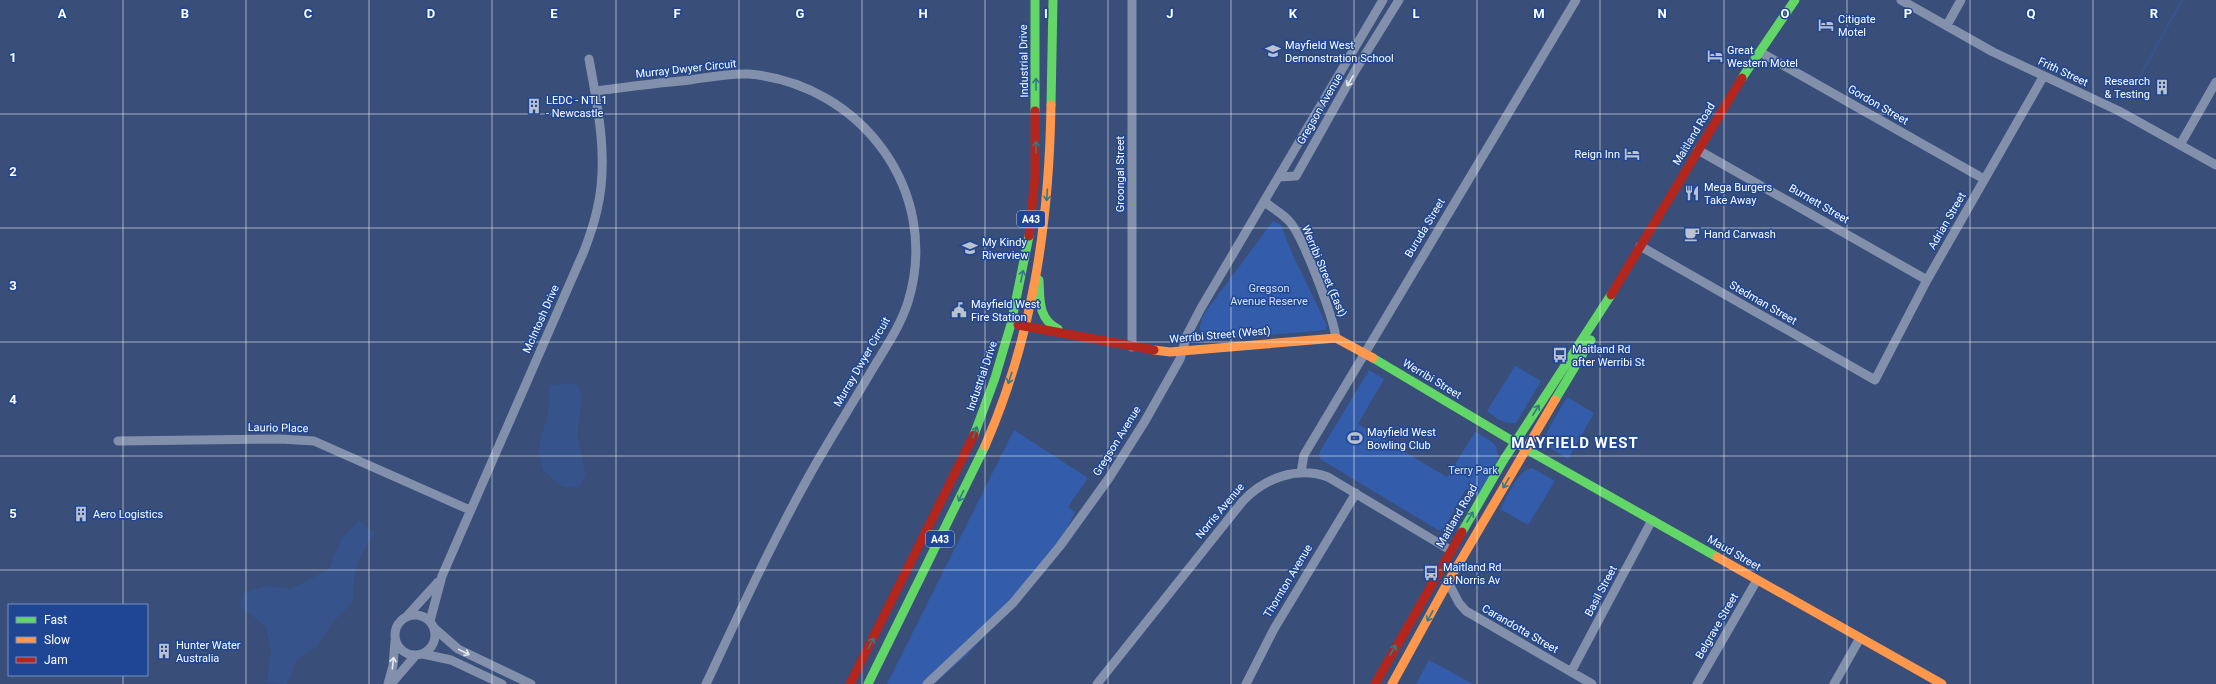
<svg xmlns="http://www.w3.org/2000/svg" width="2216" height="684" viewBox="0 0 2216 684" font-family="Roboto,sans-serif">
  <rect width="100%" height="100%" fill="#394e79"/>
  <path fill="#335daa" d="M1273,221L1281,225L1291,251L1327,326L1326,329L1318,331L1216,339C1198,337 1197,329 1204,314Z
    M1515,366L1541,381L1516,423C1504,425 1496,418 1487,411Z
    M1369,370L1384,379L1358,424L1447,477L1475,432C1481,435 1487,438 1492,442C1508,455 1486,483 1479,496L1466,489L1443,530H1438L1320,459L1319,453Z
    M1567,397L1594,413L1568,459L1544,444L1547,432Z
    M1014,430L1088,478L1068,507L1075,512L1057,548L1039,578L967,655L934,684H887Z
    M1532,468L1555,481L1528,525L1500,509C1508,496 1516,472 1532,468Z
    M1429,660L1473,684H1416Z"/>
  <path fill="#37538b" d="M575,383L583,396L577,433L586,475L579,488L563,487L543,471L538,450L548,411L550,385Z
    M359,521L375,533C357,559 353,571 353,602L333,622L318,646L297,659L287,684L267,683L271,651L265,626L240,606L244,592L266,586L291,589L329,569L341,539Z"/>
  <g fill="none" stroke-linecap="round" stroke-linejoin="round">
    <path stroke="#37538b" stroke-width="2.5" d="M2139,78L2182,0"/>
    <path stroke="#8290ab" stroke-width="9" d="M1901,0L1993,52L2119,111L2216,165
      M1947,25L1961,0
      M1760,52L1984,179
      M595,91C626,87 658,83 690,80C709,77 729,73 749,74C861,84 942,191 908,302C900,327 885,348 872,370C851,406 829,440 809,476C771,544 739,614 706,684
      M2180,145L2216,82
      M1698,150L1927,280
      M1279,177L1296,176L1355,71L1399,0
      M1265,202C1272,208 1283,214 1289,221C1303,236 1333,316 1336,338
      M1640,246L1875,380L1927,280L2043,77
      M1132,347V0
      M118,441L280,439L314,441L470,510
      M1301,472L1304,455L1576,0
      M1448,582L1459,603L1466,611L1592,684
      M395 635a20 20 0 1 1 40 0a20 20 0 1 1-40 0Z
      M407,616L438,582
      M430,621L442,576L584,251C589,238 594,224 597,210C609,161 598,108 589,59
      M434,628L458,649L531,684
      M423,654L451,660L502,684
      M1571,672L1652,520
      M388,684L393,666L395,641
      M391,684L415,656
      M927,684L1013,603L1060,546L1109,478L1145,421L1180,359L1187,335L1201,308L1383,0
      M1097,684L1242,502C1264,478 1297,466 1328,477L1450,550
      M1246,684L1274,629L1356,493
      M1697,684L1757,580
      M1834,684L1860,638"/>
    <path stroke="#63d668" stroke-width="9" d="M1035,0V111
      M1742,78L1795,0
      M1051,105L1053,0
      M1039,280C1040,300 1038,319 1058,329
      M1373,358L1526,449L1717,557
      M1555,400L1591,340
      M974,435L995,378L1011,324L1029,236
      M1462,532L1503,461L1611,295
      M868,684L985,446"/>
    <path stroke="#ff974d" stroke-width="9" d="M1154,350L1170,352L1336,338L1373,358
      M985,446C1033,336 1049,224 1051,105
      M1717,557L1942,684
      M1392,684L1448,582L1555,400"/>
    <path stroke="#b3261e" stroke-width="9" d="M1029,236L1035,177V111
      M1611,295L1742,78
      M1018,325L1154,350
      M850,684L974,435
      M1375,684L1462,532"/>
  </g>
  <defs><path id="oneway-shaft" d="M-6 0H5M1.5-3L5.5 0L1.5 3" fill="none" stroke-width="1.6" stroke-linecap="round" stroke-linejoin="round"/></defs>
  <g stroke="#e6e9ee">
    <use href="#oneway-shaft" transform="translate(1350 81) rotate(120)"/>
    <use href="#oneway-shaft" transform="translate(464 652) rotate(26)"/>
    <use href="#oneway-shaft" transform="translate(393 663) rotate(-83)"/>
  </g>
  <g stroke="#367885">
    <use href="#oneway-shaft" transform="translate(1036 84) rotate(-90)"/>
    <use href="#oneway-shaft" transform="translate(1036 147) rotate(-89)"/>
    <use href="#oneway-shaft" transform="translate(1047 195) rotate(94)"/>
    <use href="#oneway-shaft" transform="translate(1022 276) rotate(-78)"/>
    <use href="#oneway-shaft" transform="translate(1010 378) rotate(108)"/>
    <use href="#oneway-shaft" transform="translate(1536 410) rotate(-58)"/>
    <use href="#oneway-shaft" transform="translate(975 432) rotate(-69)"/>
    <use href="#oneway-shaft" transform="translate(1506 483) rotate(120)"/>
    <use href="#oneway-shaft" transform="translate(961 496) rotate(116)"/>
    <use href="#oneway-shaft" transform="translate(1470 517) rotate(-59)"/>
    <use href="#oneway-shaft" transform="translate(1430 616) rotate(119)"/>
    <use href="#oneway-shaft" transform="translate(871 643) rotate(-63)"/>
    <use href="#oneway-shaft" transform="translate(1393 650) rotate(-61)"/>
  </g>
  <path fill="none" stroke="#fff" stroke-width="1" stroke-opacity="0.55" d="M123,0V605M246,0V684M369,0V684M492,0V684M616,0V684M739,0V684M862,0V684M985,0V684M1108,0V684M1231,0V684M1354,0V684M1477,0V684M1600,0V684M1724,0V684M1847,0V684M1970,0V684M2093,0V684M0,114H2216M0,228H2216M0,342H2216M0,456H2216M0,570H2216M123,675V684"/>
  <defs>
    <g id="hotel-bare" transform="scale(1.2)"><path d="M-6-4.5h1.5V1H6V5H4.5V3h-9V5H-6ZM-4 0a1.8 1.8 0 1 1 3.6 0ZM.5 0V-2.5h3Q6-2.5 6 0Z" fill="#bac1d0" stroke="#1e4694" stroke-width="2.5" paint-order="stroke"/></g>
    <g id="school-bare" transform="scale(1.2)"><path d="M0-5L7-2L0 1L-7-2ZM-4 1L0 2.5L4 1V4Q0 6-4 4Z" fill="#bac1d0" stroke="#1e4694" stroke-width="2.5" paint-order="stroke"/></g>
    <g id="building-bare" transform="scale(1.2)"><path d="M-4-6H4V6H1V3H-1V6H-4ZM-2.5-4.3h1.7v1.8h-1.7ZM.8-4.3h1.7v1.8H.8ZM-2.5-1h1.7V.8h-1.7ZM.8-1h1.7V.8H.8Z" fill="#bac1d0" stroke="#1e4694" stroke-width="2.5" paint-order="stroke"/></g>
    <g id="restaurant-bare" transform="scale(1.2)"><path d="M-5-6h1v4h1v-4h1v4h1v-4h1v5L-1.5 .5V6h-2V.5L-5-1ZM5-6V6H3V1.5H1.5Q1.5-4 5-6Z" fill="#bac1d0" stroke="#1e4694" stroke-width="2.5" paint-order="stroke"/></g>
    <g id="cafe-bare" transform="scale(1.2)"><path d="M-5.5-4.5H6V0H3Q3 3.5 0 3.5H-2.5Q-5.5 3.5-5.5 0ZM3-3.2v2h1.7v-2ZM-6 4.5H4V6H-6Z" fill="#bac1d0" stroke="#1e4694" stroke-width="2.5" paint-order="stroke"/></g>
    <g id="civic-bare" transform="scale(1.2)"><path d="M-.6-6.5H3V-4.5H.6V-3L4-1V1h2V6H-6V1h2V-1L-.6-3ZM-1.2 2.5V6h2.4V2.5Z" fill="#bac1d0" stroke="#1e4694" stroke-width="2.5" paint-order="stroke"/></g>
    <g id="bus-bare" transform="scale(1.2)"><path d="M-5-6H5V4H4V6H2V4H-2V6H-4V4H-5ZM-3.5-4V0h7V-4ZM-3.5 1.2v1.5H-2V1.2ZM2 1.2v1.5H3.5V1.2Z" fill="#bac1d0" stroke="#1e4694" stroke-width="2.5" paint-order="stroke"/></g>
    <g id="stadium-bare" transform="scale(1.2)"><path d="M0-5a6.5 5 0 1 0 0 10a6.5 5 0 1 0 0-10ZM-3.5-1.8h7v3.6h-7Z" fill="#bac1d0" stroke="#1e4694" stroke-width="2.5" paint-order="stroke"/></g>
  </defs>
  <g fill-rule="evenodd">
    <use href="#hotel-bare" x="1826" y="25"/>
    <use href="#school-bare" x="1273" y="51"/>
    <use href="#hotel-bare" x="1715" y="56"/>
    <use href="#building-bare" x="2162" y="87"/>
    <use href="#building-bare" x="534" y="106"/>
    <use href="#hotel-bare" x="1632" y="154"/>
    <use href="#restaurant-bare" x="1692" y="193"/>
    <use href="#cafe-bare" x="1692" y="234"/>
    <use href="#school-bare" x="970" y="248"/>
    <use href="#civic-bare" x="959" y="310"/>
    <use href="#bus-bare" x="1560" y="355"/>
    <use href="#stadium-bare" x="1355" y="438"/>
    <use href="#building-bare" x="81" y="514"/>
    <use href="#bus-bare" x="1431" y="573"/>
    <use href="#building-bare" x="164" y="651"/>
  </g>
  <g text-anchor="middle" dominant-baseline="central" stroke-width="3" stroke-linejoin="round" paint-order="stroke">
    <g fill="#1e4694" stroke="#bcc8df" stroke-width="1">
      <rect x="1017" y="211" width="28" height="16" rx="3"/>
      <rect x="926" y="531" width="28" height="16" rx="3"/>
    </g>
    <g font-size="10" font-weight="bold" fill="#fff">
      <text x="1031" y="219">A43</text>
      <text x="940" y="539">A43</text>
    </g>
    <g font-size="11" fill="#fff" stroke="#1e4694" text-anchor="start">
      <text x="1838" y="19">Citigate<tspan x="1838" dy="13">Motel</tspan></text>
      <text x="1285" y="45">Mayfield West<tspan x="1285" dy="13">Demonstration School</tspan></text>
      <text x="1727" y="50">Great<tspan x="1727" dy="13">Western Motel</tspan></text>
      <text x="2150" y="81" text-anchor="end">Research<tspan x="2150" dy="13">&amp; Testing</tspan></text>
      <text x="546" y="100">LEDC - NTL1<tspan x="546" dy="13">- Newcastle</tspan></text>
      <text x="1620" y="154" text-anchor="end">Reign Inn</text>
      <text x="1704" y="187">Mega Burgers<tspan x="1704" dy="13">Take Away</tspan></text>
      <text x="1704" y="234">Hand Carwash</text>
      <text x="982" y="242">My Kindy<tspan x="982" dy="13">Riverview</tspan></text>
      <text x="971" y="304">Mayfield West<tspan x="971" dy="13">Fire Station</tspan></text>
      <text x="1572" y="349">Maitland Rd<tspan x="1572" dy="13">after Werribi St</tspan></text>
      <text x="1367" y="432">Mayfield West<tspan x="1367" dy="13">Bowling Club</tspan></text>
      <text x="93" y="514">Aero Logistics</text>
      <text x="1443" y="567">Maitland Rd<tspan x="1443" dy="13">at Norris Av</tspan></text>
      <text x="176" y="645">Hunter Water<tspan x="176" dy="13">Australia</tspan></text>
    </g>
    <g font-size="11" fill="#fff" stroke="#1e4694">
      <text transform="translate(1024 61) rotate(-91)">Industrial Drive</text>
      <text transform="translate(686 69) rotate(-6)">Murray Dwyer Circuit</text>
      <text transform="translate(2063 72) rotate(25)">Frith Street</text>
      <text transform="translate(1878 105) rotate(30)">Gordon Street</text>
      <text transform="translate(1320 109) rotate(-60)">Gregson Avenue</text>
      <text transform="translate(1694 134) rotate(-59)">Maitland Road</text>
      <text transform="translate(1120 174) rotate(-90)">Groongal Street</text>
      <text transform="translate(1819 204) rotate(30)">Burnett Street</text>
      <text transform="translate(1947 221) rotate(-60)">Adrian Street</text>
      <text transform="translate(1425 228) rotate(-59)">Buruda Street</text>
      <text transform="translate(1324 271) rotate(67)">Werribi Street (East)</text>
      <text transform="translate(1763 303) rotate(30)">Stedman Street</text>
      <text transform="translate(541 319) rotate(-66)">McIntosh Drive</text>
      <text transform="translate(1220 335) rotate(-5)">Werribi Street (West)</text>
      <text transform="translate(862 362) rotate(-60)">Murray Dwyer Circuit</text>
      <text transform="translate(982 376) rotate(-71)">Industrial Drive</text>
      <text transform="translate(1432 379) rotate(31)">Werribi Street</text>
      <text transform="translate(278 428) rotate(1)">Laurio Place</text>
      <text transform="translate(1117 441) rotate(-58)">Gregson Avenue</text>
      <text transform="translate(1220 511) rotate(-50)">Norris Avenue</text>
      <text transform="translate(1457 516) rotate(-60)">Maitland Road</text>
      <text transform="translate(1734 553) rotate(30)">Maud Street</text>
      <text transform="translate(1288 581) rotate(-59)">Thornton Avenue</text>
      <text transform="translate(1601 591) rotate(-62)">Basil Street</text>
      <text transform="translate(1717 626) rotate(-60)">Belgrave Street</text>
      <text transform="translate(1520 629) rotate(30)">Carandotta Street</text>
    </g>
    <g font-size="11" fill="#d7e4fa" stroke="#1e4694">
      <text x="1269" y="288">Gregson<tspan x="1269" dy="13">Avenue Reserve</tspan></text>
      <text x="1473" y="470">Terry Park</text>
    </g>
    <g font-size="15" font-weight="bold" letter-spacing="1" fill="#fff" stroke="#1e4694">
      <text x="1575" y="443">MAYFIELD WEST</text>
    </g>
  </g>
  <g font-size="13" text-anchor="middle" font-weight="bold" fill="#fff" stroke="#1e4694" stroke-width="3" stroke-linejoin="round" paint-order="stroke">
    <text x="62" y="18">A</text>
    <text x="185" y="18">B</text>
    <text x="308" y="18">C</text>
    <text x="431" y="18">D</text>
    <text x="554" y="18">E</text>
    <text x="677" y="18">F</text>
    <text x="800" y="18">G</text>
    <text x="923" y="18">H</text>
    <text x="1046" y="18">I</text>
    <text x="1170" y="18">J</text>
    <text x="1293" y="18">K</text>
    <text x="1416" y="18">L</text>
    <text x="1539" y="18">M</text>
    <text x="1662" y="18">N</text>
    <text x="1785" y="18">O</text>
    <text x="1908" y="18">P</text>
    <text x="2031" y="18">Q</text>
    <text x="2154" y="18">R</text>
    <text x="13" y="62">1</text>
    <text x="13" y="176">2</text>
    <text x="13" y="290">3</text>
    <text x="13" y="404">4</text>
    <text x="13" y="518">5</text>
  </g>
  <rect x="8" y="604" width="140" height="72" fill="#1e4694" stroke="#7890bf"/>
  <rect x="16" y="617" width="20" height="6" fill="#63d668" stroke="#7890bf"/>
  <text x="44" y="624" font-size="12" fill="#ffffff">Fast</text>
  <rect x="16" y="637" width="20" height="6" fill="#ff974d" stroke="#7890bf"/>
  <text x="44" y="644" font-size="12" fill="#ffffff">Slow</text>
  <rect x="16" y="657" width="20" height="6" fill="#b3261e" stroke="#7890bf"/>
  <text x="44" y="664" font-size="12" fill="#ffffff">Jam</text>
</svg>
